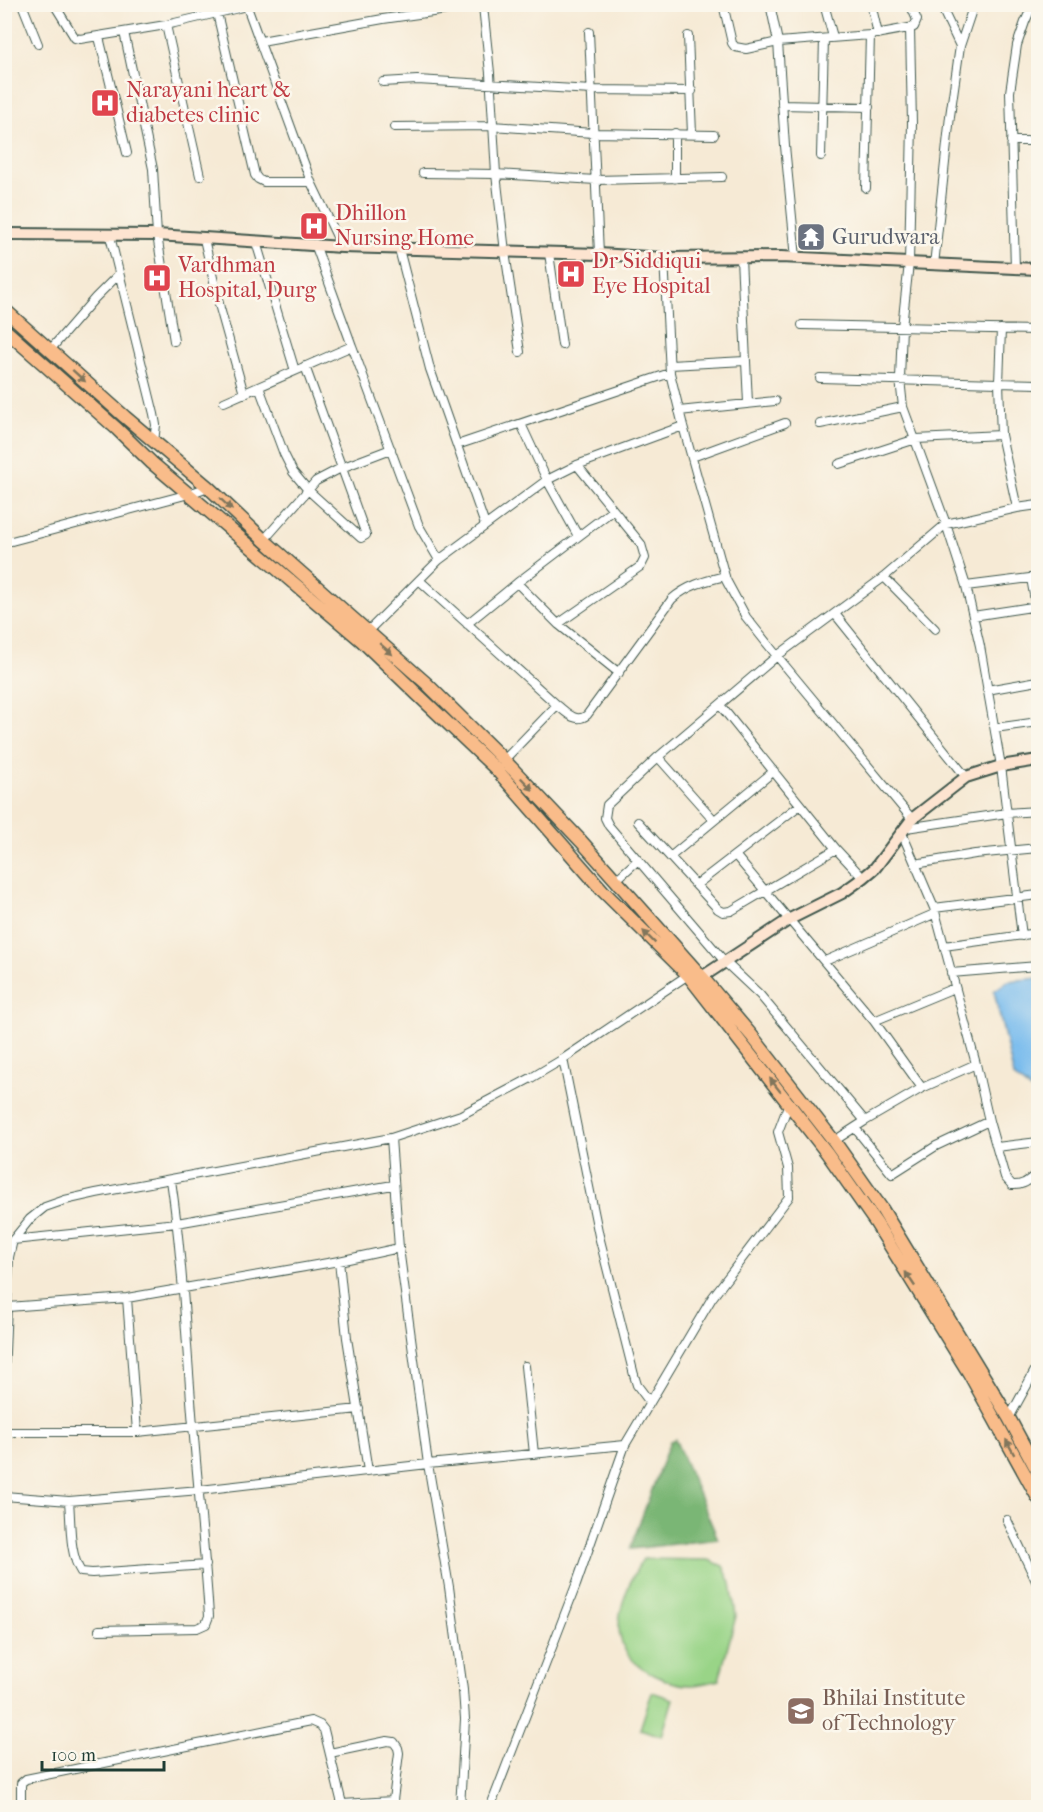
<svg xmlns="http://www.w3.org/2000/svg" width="1043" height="1812" viewBox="0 0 1043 1812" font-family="'IM FELL French Canon',serif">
  <rect width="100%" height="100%" fill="#fbf7ec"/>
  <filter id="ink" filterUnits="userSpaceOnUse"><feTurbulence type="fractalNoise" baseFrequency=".0167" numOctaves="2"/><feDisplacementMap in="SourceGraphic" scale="12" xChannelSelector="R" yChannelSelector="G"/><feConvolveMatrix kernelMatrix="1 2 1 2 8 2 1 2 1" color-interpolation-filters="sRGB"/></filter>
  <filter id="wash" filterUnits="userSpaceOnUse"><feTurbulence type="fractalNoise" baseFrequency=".008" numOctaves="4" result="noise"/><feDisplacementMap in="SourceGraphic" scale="24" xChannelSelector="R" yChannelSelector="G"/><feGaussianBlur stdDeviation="1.35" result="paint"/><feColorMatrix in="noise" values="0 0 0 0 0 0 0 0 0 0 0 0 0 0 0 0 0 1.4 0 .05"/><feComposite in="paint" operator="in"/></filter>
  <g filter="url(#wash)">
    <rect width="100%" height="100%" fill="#f6ead5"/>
    <path fill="#99d487" stroke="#5c885e" stroke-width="1.5" d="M643,1559L709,1560L723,1566L731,1583L736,1616L719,1680C710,1682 701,1685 692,1685C671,1686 635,1669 625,1650C622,1645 619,1634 619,1628C618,1607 632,1576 643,1559Z
      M652,1692L673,1699L662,1736L640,1729Z"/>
    <path fill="#7ab674" stroke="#4c7a54" stroke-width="1.5" d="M675,1439L718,1539L630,1549L670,1441Z"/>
    <path fill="#78bbed" stroke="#4c7c90" stroke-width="1.5" d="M1038,978V1095H1037L1014,1077L994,991L1008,981Z"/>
  </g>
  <g filter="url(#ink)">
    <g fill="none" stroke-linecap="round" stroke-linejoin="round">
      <g stroke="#3f574c" stroke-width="10">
        <path id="street" d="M22,4L38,44
          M54,4L75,38L80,39L166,25L247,6
          M246,4L311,182L342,247
          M723,4L732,43L735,47L746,49L778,42L870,35L914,27L917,20L910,4
          M770,4L778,42L785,146L796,258
          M824,4L833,37
          M871,4L878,34
          M940,4L960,46
          M483,6L490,73L496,174L505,252L520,352
          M217,13L255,175L258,179L264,182H311
          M166,25L200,176
          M910,28L912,123L909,263L902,327L900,379L903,407L946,524L966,586L980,646L1001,766L1022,936
          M124,32L153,169L157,235L174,341
          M589,32L599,254
          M688,36L692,134
          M99,37L127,153
          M261,41L383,19L489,4
          M383,82L417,80L592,90L692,91
          M782,105L869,107
          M394,127L492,126L593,133L714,135
          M1011,141H1038
          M821,156L824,39
          M423,173L496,174L596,180L722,177
          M675,179V133
          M866,188L870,35
          M110,236L154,414L156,425L154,442
          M204,239L220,308L244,394
          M256,242L295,371
          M399,249L430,369L485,525
          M549,253L562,345
          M664,258L670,373L683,426L726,580L746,617L777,656L912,819
          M741,258L748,403
          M934,265L950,116L960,46L974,4
          M1015,268L1010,92L1017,45L1025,22L1033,4
          M802,325L1038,330
          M352,346L419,526L439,560
          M50,350L95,298L119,274
          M670,365L745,361
          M820,378L1038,384
          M259,387L284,454L293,472L308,490L361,538L366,535L365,532L305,366
          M224,402L352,346L315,244
          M679,411L775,401
          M521,424L547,480L578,536
          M820,424L903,407
          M1001,435L999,383L1001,329
          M457,445L670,373
          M692,457L785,423
          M839,464L916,439L1001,435L1017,508
          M264,540L316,481L341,468L391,449
          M4,543L189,494L208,487
          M884,577L935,629
          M1031,578L1038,618
          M419,580L557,705C566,712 576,724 587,715L672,599C688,585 705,581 725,576
          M517,583L558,624L619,673
          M966,586L1038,577
          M835,614L966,777
          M973,616L1038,606
          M467,624L517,583L613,510
          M558,624L641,566L645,558L641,544L577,465
          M367,632L439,560L547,480L577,465L683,426
          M987,690L1038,681
          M720,705L836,849L863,878
          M995,728L1038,722
          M658,757L714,820
          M504,760L557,705
          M638,822L718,909L723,912L731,911L836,849
          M906,828L1007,813L1038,811
          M902,833L934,908L976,1064L989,1121L1005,1177L1012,1185C1025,1186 1029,1179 1038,1173
          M735,855L874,1021L922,1088
          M670,857L774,771
          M915,864L975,854L1038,848
          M616,880L638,860
          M696,885L800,805
          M934,908L1038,895
          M944,946L1038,933
          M825,961L934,914
          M951,973L1038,966
          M874,1021L954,988
          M563,1059L599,1236L634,1375L637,1385L649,1401
          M865,1121L922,1088L976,1064
          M855,1128L892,1174L936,1146L989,1121
          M391,1138L399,1248L428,1464L449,1587L463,1690L465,1719L460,1808
          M834,1141L865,1121L760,995L725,962L609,826L605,818L607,805L658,757L777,656L884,577L946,524L1017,508L1038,505
          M997,1147L1038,1142
          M13,1240L177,1223L393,1185
          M339,1261L347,1338L368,1471
          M127,1298L137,1432
          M8,1307L127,1298L339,1261L399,1248
          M525,1366L534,1454
          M4,1376L9,1257L13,1240L30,1219L45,1207L65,1200L96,1193L391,1138L461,1115L531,1078L563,1059L688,975
          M1009,1418L1038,1365
          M4,1432H137L359,1409
          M4,1496L69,1501L200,1490L428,1464L625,1445
          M69,1501C71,1522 69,1554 81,1572L92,1573L206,1565
          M1007,1520L1038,1585
          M99,1630L197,1628L206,1624L209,1616C205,1552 198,1489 193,1425C186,1343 183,1261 171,1180
          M330,1753L387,1741L394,1742L398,1748L399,1753L392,1808
          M342,1804L393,1801
          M21,1808V1783L26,1779L311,1721L320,1725L324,1730L343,1808
          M490,1808L576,1585L625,1445L712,1298L789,1197L788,1168L778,1132L789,1103"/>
      </g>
      <g stroke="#3f574c" stroke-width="14">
        <path id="secondary" d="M4,234L157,235L342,247L599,254L664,258L781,257L1038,269
          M694,976L702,977L790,919L842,893L863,878L875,868L912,819L966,777L1001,766L1038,760"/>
      </g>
      <g stroke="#3f574c" stroke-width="15">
        <path id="primary" d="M4,309L125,417L208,487L264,540L426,683L504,760L581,841L702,977L752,1036L834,1141L882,1209L1009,1418L1038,1472
          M4,329L117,429L152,463L362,641L417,694L496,769L603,891L688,975L827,1153L876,1223L969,1373L1038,1498"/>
      </g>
      <use href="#street" stroke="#fff" stroke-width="8"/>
      <use href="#secondary" stroke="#fde4d0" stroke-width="10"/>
      <use href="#primary" stroke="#f9bc8a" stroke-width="12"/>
    </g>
    <defs><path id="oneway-solid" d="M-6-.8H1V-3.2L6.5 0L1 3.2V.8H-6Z" transform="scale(1.5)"/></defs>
    <g fill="#81765b">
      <use href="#oneway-solid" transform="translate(79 376) rotate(42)"/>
      <use href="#oneway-solid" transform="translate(226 504) rotate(43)"/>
      <use href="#oneway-solid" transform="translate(386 649) rotate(41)"/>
      <use href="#oneway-solid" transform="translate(527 784) rotate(46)"/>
      <use href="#oneway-solid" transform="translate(649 937) rotate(-135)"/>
      <use href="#oneway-solid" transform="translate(775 1085) rotate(-128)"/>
      <use href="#oneway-solid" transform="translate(910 1279) rotate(-124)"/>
      <use href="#oneway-solid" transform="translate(1010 1447) rotate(-119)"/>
    </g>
  </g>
  <defs>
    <g id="hospital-square" transform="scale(1.5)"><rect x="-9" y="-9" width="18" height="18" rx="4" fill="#e0444e" stroke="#fbf7ec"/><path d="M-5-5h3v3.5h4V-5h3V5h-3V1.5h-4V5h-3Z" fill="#fff"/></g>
    <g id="temple-square" transform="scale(1.5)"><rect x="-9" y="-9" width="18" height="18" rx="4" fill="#6b7280" stroke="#fbf7ec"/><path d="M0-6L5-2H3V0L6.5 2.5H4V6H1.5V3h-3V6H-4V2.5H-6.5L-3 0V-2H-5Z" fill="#fff"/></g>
    <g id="university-square" transform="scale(1.5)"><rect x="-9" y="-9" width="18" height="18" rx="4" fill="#8d6e63" stroke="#fbf7ec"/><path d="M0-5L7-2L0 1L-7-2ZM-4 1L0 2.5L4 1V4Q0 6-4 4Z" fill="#fff"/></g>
  </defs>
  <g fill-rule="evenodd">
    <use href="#hospital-square" x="105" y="103"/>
    <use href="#hospital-square" x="314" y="226"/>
    <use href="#temple-square" x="811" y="237"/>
    <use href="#hospital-square" x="571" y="274"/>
    <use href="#hospital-square" x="157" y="278"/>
    <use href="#university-square" x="801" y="1711"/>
  </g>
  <g text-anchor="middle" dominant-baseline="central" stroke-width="5" stroke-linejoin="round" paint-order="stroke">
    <g font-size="22" fill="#be3a42" stroke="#fbf7ec" text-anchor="start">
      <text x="126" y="90">Narayani heart &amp;<tspan x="126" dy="25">diabetes clinic</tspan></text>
      <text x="335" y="213">Dhillon<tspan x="335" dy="25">Nursing Home</tspan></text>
      <text x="592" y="261">Dr Siddiqui<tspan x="592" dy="25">Eye Hospital</tspan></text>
      <text x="178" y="265">Vardhman<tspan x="178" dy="25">Hospital, Durg</tspan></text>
    </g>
    <g font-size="22" fill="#5b616d" stroke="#fbf7ec" text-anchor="start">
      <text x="832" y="237">Gurudwara</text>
    </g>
    <g font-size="22" fill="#785e54" stroke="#fbf7ec" text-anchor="start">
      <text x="822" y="1698">Bhilai Institute<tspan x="822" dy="25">of Technology</tspan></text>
    </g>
  </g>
  <rect width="1043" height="1812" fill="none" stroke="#fbf7ec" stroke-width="24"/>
  <path d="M42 1761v9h122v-9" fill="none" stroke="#1f3d34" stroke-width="3"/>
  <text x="51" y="1761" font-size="18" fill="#1f3d34" stroke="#fbf7ec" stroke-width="4.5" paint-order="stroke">100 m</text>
</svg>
